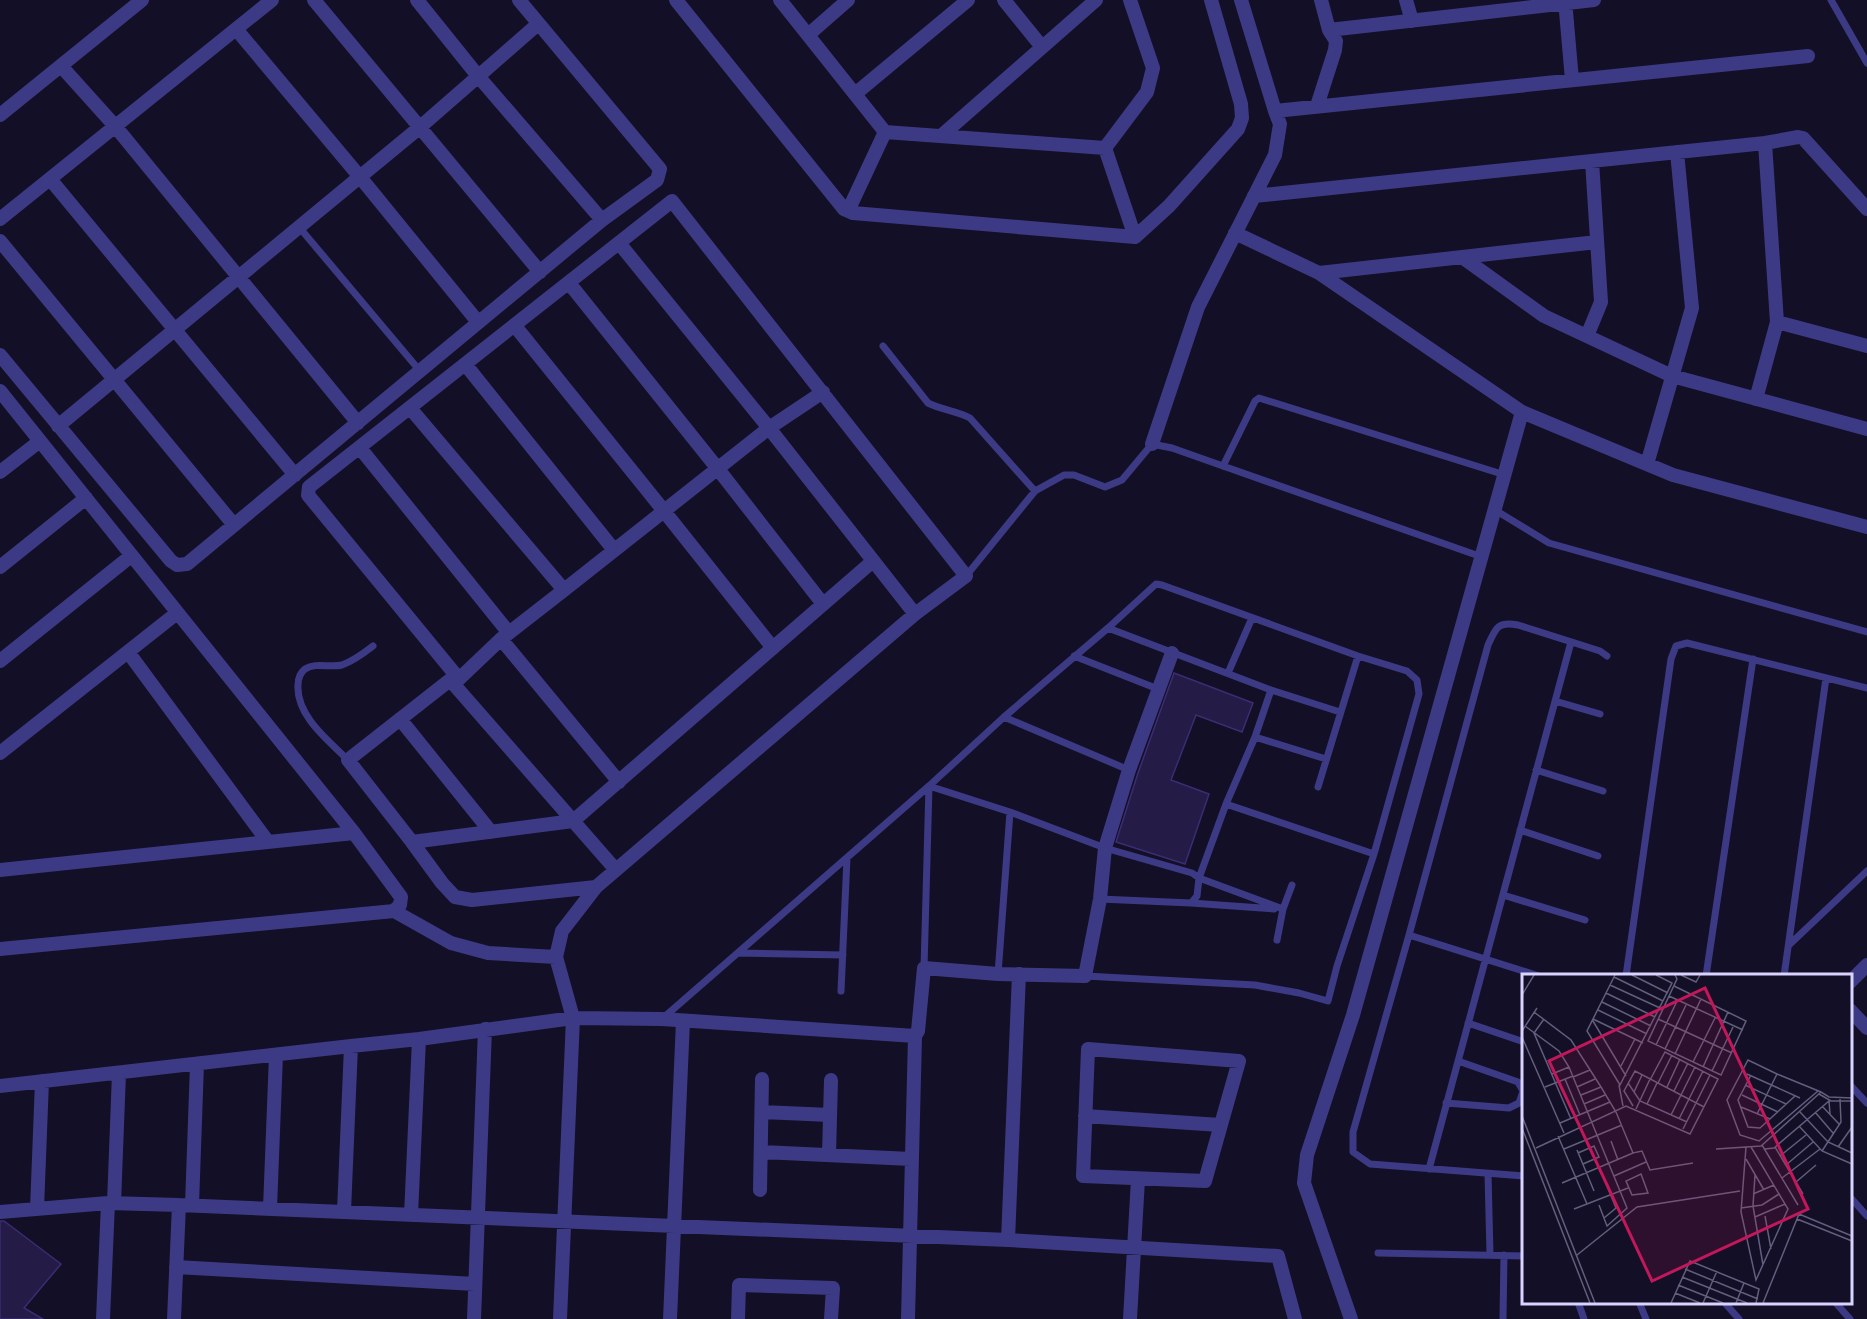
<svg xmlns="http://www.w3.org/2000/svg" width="1867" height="1319" viewBox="0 0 1867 1319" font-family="'Noto Sans',sans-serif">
  <rect width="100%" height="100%" fill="#130f26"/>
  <path fill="#241b47" stroke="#3b2d73" stroke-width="1.5" d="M1174,673L1253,703L1242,732L1196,715L1171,780L1209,794L1185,864L1116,842L1138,773Z
    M0,1221H4L61,1264L24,1308L43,1319H0Z"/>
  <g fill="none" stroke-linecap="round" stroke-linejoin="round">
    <path stroke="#3d3a85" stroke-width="7" d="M1831,0L1867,63
      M299,227L420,371
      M883,346L928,403C942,410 957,411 970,418L1035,491
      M1223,466L1255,401L1259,398L1505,475
      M1495,510L1549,543L1867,632
      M966,576L1035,491L1064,475H1074L1105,487L1122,480L1152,444L1172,448L1223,466L1482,557
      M1108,628L1271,690L1340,712
      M1074,656L1158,689
      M1228,673L1252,618
      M1271,690L1255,737L1226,804L1374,854
      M1555,701L1600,714
      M1004,717L1129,770
      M1255,737L1326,759
      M348,760C329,741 296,716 298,685C298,679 300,673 305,669C316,662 330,668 342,665C353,661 364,653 373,646
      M1536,770L1603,791
      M1318,787L1358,656
      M1226,804L1199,878L1283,909
      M1520,830L1598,856
      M1503,895L1585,920
      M1191,903L1274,909
      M1409,935L1539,976
      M1277,940L1283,909L1292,885
      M1789,945L1867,871
      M738,953L843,955
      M924,968L929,786L1010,812L1105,848L1192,873L1199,878L1197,896L1191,903L1100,899
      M998,974L1010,812
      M1626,976L1671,659L1676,646L1687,643L1867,688
      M1706,976L1753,659
      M1784,976L1826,678
      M841,991L847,858
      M662,1019L929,786L1004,717L1108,628L1156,584L1162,585L1358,656L1407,671L1417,680L1419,694L1374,854L1337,966L1328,1001L1299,993L1255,985L1085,976
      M1468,1023L1524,1042
      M1850,1085L1867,1103
      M1446,1103L1509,1108L1519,1103L1523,1091L1518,1082L1458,1061
      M1429,1169L1571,642
      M1488,1174L1490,1254
      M1524,1176L1370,1164L1353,1152V1132L1409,935L1488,645C1496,628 1497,621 1518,625L1600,651L1607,656
      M1850,1197L1867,1216
      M1378,1253L1524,1256
      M1578,1302L1584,1319
      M1639,1302L1646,1319
      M1724,1302L1739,1319
      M1835,1302L1850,1319
      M1503,1319L1504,1255"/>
    <path stroke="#3d3a85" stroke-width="14" d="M314,0L540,272
      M417,0L478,76L602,220
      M676,0L844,209L853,213L1135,237L1169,206L1238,129L1242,118L1241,104L1211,0
      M780,0L885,132L1105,148L1147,92L1153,68L1130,0
      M1004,0L1042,47
      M1406,0L1412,21
      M1565,0L1572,80
      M236,29L360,177L478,322
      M1329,30L1594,0
      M808,35L848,0
      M61,66L115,126L358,423
      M855,94L968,0
      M1317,106L1335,50L1336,41L1329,30L1321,0
      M1275,111L1808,56
      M0,115L142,0
      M941,136L1096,0
      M1105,148L1135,237
      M50,179L295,475
      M1254,196L1765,143L1798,137L1803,138L1867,209
      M848,211L885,132
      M0,219L272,0
      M1235,233L1319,273L1522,412L1673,475L1867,527
      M0,241L234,525
      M619,243L769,428L915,614
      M1462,257L1544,316L1672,376L1867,429
      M1319,273L1597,242
      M569,283L718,469L823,604
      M1777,322L1867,346
      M515,326L664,511L773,648
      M1587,336L1601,302L1592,161
      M0,355L171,561L177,565L187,564L602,220L657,180L660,169L519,0
      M465,364L614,550
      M0,391L354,833L401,897L400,905L394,911L0,949
      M1756,399L1777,322L1765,143
      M410,408L564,590
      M58,426L419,128L538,24
      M1152,444L1198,307L1275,155L1280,124L1275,111L1241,0
      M360,448L509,633
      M1647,464L1692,308L1677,152
      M0,472L40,441
      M0,567L86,498
      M501,639L619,782
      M128,652L268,842
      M0,661L131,556
      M459,679L308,495L309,487L672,201L966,576L915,614L596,887L562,931L556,957L573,1018L560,1319
      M450,680L616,870
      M400,719L491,832
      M0,753L177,613
      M412,842L573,821L873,561
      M0,870L354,833
      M596,887L472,900L455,897L442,883L412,842L348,760L450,680L459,679L501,639L564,590L769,428L823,392
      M394,911L451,943L488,953L556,957
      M1850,982L1867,965
      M1850,1010L1867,1028
      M1088,1049L1239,1061L1205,1181L1083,1176Z
      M0,1086L351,1046
      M762,1112L830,1115
      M1085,1116L1220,1125
      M761,1152L911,1159
      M829,1155L831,1080
      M760,1190L762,1079
      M114,1203L119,1073
      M192,1205L197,1064
      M270,1208L276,1055
      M37,1209L42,1081
      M344,1211L351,1046L419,1039L573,1018L662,1019L915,1036L918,1031L924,968L998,974L1085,976L1100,899L1105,848L1129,770L1172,653
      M0,1212L108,1203L179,1205L1008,1240L1278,1256L1295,1319
      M411,1215L419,1039
      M1008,1240L1019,974
      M176,1267L475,1284
      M103,1319L108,1203
      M174,1319L179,1205
      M474,1319L485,1029
      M670,1319L683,1021
      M738,1319L739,1285L833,1288L831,1319
      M908,1319L915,1036
      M1130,1319L1138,1179
      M1351,1319L1304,1183L1307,1155L1353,1015L1522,412"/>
  </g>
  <g transform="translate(1522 974)">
    <rect width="330" height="330" fill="#130f26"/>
    <path fill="none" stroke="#625e7d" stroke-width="1.5" d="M93,1L65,57L98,111L150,9L134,1M110,1L146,19M159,1L174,8L178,1M92,3L141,27M88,11L138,34M152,12L224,47L199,101L126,67L155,5L153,1M84,19L133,43M0,21L12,1M147,22L221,56M80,28L129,52M76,36L125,60M12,38L49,66L79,113M22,45L12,59L49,145M71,45L121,69M136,45L210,79M71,47L104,102M3,52L37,77L47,93L105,234L85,252L77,231M0,57L15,34M0,63L42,159M134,71L156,25M143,75L164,31M153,80L179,25M171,88L193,44M99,92L113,65M181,93L206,38M190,97L211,53M30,100L47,93M225,100L278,124M229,101L216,126L226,153L238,154L273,122M51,103L68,96M43,105L58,141M106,109L118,127L165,148M136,109L150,81M97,111L101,132M223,111L264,130M23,113L51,102M55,113L73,105M145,113L158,85M152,117L166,89M296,117L237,167L218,161L205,126L226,86L255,100L299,118L307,123L330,124M112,118L120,101M297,120L309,127H330M59,121L79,113L94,138L111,179L120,177L128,196L171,189M220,121L256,138M62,130L83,121M125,130L135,109M111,132L102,117L113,97L182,133M300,132L317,150M219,133L248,145M114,135L128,105M278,138L306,168L330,179M293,138L311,159M235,140L255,100M149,141L173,93M0,142L73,329M157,145L181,97M38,149L88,128M277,152L300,177L330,190M0,154L68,329M161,155L188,101M36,162L65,230M89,167L96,186M240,171L276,231M224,173L219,238L234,306L266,235L229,173M253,173L281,220M316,173L330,153M14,174L104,132L168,160L196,105L143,78L128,106M42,175L100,151M194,175L239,172L299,118M243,175L252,174L307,127L308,140M55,176L72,217M300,177L319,148L318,125M56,179L72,172L77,183L61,190M258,182L284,161M224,185L242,216M264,191L291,168M80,200L94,234L82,244M119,200L126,219L110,221L104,207ZM233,201L231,232L241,291M92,202L124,188M260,204L298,175M274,208L294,191M40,209L111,179M231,220L252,211M219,234L240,231L257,220M52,235L106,214M243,242L249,275M233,243L263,230M275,245L330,267M55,281L115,233L218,217M163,295L236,325M160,303L225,329M156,311L201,329M153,319L178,329M149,329L168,287L237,315L234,329M181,329L195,297M214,329L222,309M241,329L277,240L330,262"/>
    <path fill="#c2185b" fill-opacity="0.15" stroke="#c2185b" stroke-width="3" d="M183,14L286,235L130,307L27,87Z"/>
    <rect width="330" height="330" fill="none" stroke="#d9d4ff" stroke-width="3"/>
  </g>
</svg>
